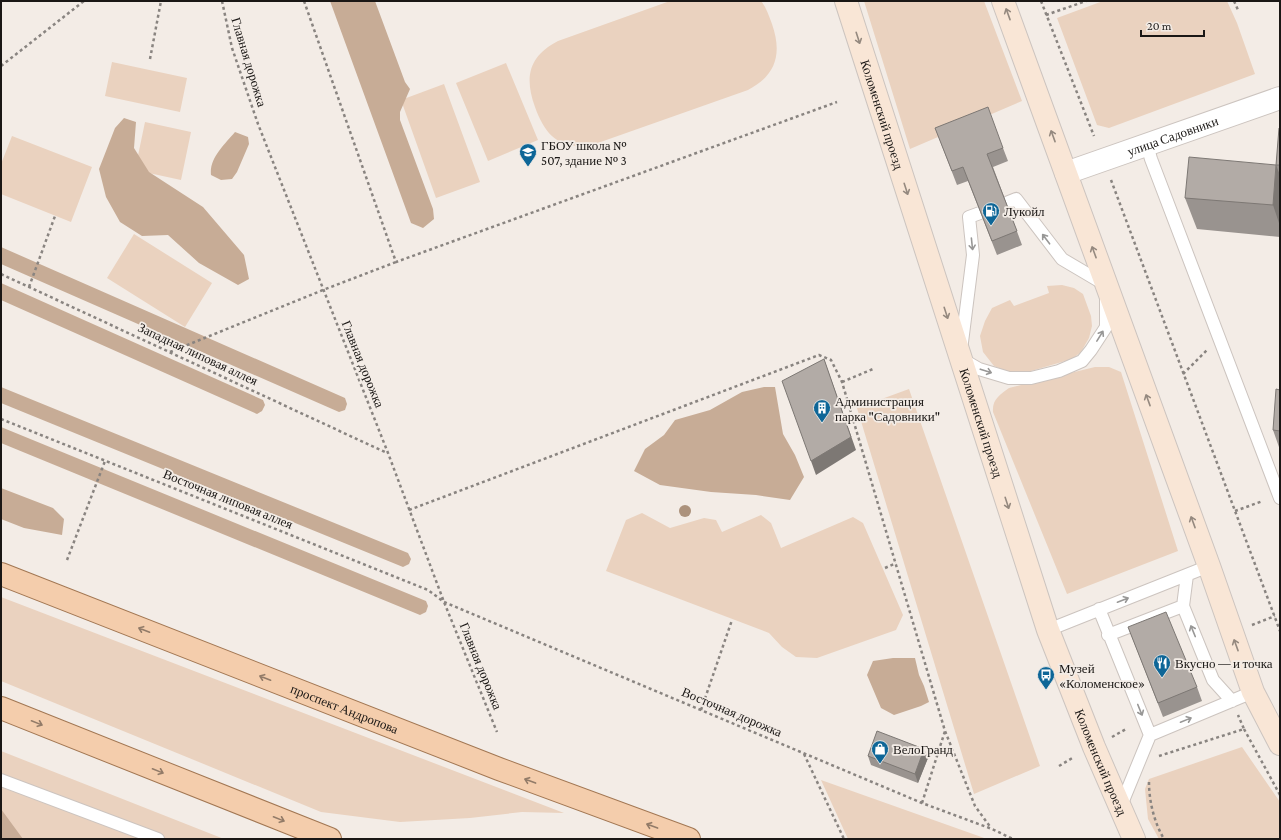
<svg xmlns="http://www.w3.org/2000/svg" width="1281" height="840" viewBox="0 0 1281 840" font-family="'Crimson Pro',serif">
  <rect width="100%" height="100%" fill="#f3ece6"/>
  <path fill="#ead2bf" d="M670,1H761C766,7 769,16 772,24C782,53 777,75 748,90L595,144C562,151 546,138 535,107C524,77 529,56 558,41Z
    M864,1H984L1022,101L910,149Z
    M1103,1H1227L1237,23L1255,74L1109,128L1097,125L1057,18Z
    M112,62L187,78L180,112L105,96Z
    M506,63L538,140L488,161L456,83Z
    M444,84L480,182L436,198L401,100Z
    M145,122L191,132L181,180L135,170Z
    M12,136L92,167L71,222L1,194V164Z
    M134,234L212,283L185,327L107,278Z
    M1062,285L1074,288L1083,294L1091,316L1092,326L1089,338L1081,352L1072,359L1031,371L1011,373L994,366L983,352L980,336L985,321L992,308L1010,300L1014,306L1049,293L1047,286Z
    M1095,367H1109L1121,372L1178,551L1067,594L993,412C992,399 1000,395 1009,388Z
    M909,389L1040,766L974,794L857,408Z
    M642,513L670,528L704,518L716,520L722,532L761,515L771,523L781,548L853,517L863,523L903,615L896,630L817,658L796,657L782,647L769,633L606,571L626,520Z
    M1,597L564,813L522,812L470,818L400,822L321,812L1,681Z
    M1242,747L1280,802V839H1159L1148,819L1145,789L1149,779Z
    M1,751L224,839H1Z
    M821,780L987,839H848Z"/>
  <path fill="#c7ac96" d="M330,1H375L405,82L410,89L400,112V120L433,209L434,219L423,228L411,223Z
    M124,118L136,122L134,148L149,172L203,207L244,255L249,279L238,285L199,263L168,235L142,236L120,222L106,197L99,169L115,128Z
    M235,132L248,137L249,144L237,172L232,179L221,180L211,175C209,158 225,144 235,132Z
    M1,247L345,398L347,404L345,410L339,412L1,264Z
    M1,283L263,400L265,405L262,411L257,414L1,300Z
    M1,387L408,553L411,559L409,564L403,567L1,403Z
    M764,387H775L783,434L795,455L804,477L790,500L756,495L711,492L660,485L634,471L645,449L664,435L675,420L710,410L742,392Z
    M1,427L426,601L428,606L426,612L420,615L1,443Z
    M1,488L53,508L64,519L62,535L24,528L1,519Z
    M893,658H915L919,675L924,686L929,702L921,706L894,715L881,708L867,675L873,661Z
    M1,809L23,839H1Z"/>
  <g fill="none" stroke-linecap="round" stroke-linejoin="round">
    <g stroke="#ccc4bf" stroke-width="14">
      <path id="lane" d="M1147,145L1151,159L1280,498
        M980,213L969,217L973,255L960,358L979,369L1009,378H1031L1059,371L1082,361L1091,350L1106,327V285L1062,259L1016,199L1006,203
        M1183,606L1187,575
        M1099,609L1150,735L1120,808
        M1048,630L1209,566
        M1108,635L1183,606L1213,680L1232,701
        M1150,735L1253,692
        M1,780L158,839"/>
    </g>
    <g stroke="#ccc4bf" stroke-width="24">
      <g id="street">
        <path id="s1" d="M1066,173L1280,98"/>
      </g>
    </g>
    <g stroke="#ccc4bf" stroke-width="24">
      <g id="secondary">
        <path id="s2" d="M846,1L1048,630L1094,747L1134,839"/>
        <path d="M1003,1L1209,566L1253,692L1280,744"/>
      </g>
    </g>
    <g stroke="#a27753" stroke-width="24">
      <g id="primary">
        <path id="s3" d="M1,574L499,769L689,839"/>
        <path d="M1,708L330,839"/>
      </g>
    </g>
    <path stroke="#898480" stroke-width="2.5" stroke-dasharray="3 3" stroke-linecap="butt" d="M222,1L232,48L258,124L388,453L444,602L497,732
      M304,1L396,262L837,102
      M1041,1L1094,136
      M1234,1L1238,10
      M1046,15L1086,1
      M150,59L161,1
      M1,66L84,1
      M1111,180L1280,631
      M1,274L387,453
      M29,287L55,216
      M170,352L323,290L396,262
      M1183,374L1207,350
      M842,382L873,369
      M1,419L428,590L444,602L922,803L992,829L1013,839
      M409,510L819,355L831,360L842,382L945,731L975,806L991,828
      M1235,511L1263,501
      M67,560L105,461
      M885,568L896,563
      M1252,625L1275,616
      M701,710L732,620
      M1244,729L1280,795
      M1112,737L1126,729
      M804,754L844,839
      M1159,756L1244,729L1238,715
      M1059,766L1074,757
      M1149,782C1149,801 1154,822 1164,839
      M922,803L945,731"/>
    <use href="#lane" stroke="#fff" stroke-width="12"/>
    <use href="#street" stroke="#fff" stroke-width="22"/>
    <use href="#secondary" stroke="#f9e6d6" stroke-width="22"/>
    <use href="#primary" stroke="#f4cdac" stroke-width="22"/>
  </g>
  <circle fill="#ac927c" cx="685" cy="511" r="6"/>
  <path fill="#99938f" d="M935,128L1003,148L1008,161L993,167L1022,245L997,255L968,181L957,185Z
    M1280,128V175L1276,165Z
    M1276,165L1280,175V237L1197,229L1185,198Z
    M1280,390V450L1273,430Z
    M1128,627L1197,687L1202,701L1163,717Z
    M868,756L928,758L918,783L871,765Z"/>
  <path fill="#7d7874" d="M1276,165L1280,175V226L1273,205Z
    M824,359L856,450L816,475L811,461Z
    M924,749L928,758L918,783L915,774Z"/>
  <path fill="#b2aba6" stroke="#7d7874" d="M988,107L1003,148L987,154L1017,231L992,241L963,167L952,171L935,128Z
    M1279,128H1280V165H1276Z
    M1189,157L1276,165L1273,205L1185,198Z
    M824,359L851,437L811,461L782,381Z
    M1276,389L1280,390V431L1273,430Z
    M1166,612L1197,687L1158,703L1128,627Z
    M877,731L924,749L915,774L868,756Z"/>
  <defs><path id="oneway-shaft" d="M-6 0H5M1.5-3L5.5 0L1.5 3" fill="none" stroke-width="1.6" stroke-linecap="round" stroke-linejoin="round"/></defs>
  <g stroke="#95897f">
    <use href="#oneway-shaft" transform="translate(1008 14) rotate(-110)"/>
    <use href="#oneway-shaft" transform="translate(858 38) rotate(72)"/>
    <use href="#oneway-shaft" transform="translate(1053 136) rotate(-110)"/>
    <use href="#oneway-shaft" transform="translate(906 189) rotate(72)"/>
    <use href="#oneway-shaft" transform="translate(1094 252) rotate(-110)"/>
    <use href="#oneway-shaft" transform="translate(946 313) rotate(72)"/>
    <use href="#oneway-shaft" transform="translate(1148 400) rotate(-110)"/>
    <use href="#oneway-shaft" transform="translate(1007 503) rotate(72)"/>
    <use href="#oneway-shaft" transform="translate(1193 522) rotate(-110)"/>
    <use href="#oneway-shaft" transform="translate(1236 645) rotate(-110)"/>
  </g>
  <g stroke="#989796">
    <use href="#oneway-shaft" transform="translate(1046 239) rotate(-127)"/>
    <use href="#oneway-shaft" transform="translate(972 244) rotate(84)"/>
    <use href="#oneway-shaft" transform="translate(1100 336) rotate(-58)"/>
    <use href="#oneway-shaft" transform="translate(986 371) rotate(18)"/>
    <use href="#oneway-shaft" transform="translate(1123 600) rotate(-21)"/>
    <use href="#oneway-shaft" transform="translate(1193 631) rotate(-112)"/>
    <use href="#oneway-shaft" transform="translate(1140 710) rotate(68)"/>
    <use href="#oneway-shaft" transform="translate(1186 720) rotate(-22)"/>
  </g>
  <g stroke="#927b68">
    <use href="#oneway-shaft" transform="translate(144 630) rotate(-159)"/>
    <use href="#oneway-shaft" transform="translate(265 678) rotate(-159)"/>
    <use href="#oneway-shaft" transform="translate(37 723) rotate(22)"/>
    <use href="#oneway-shaft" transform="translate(158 771) rotate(22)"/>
    <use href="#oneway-shaft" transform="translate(530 781) rotate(-160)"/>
    <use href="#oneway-shaft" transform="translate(279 819) rotate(22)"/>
    <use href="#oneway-shaft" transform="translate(652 826) rotate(-160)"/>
  </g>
  <defs>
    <g id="school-pin" transform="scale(0.9)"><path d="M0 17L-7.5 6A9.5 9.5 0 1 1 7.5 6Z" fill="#0e6697" stroke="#f3ece6"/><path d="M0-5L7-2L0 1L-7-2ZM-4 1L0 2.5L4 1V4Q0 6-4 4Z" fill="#fff"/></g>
    <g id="fuel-pin" transform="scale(0.9)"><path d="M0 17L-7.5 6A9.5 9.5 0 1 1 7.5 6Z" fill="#0e6697" stroke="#f3ece6"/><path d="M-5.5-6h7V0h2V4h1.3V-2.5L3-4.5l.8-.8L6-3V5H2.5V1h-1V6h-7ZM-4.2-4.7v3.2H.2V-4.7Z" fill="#fff"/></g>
    <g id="building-pin" transform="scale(0.9)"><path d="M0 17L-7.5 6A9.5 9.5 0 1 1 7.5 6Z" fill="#0e6697" stroke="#f3ece6"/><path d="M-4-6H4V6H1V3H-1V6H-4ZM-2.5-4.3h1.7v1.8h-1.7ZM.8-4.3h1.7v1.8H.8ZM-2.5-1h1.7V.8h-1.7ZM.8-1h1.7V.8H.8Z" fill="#fff"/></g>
    <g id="restaurant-pin" transform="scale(0.9)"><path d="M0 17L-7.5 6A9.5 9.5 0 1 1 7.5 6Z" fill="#0e6697" stroke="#f3ece6"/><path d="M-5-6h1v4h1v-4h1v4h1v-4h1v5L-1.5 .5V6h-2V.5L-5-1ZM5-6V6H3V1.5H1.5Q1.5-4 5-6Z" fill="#fff"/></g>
    <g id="bus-pin" transform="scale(0.9)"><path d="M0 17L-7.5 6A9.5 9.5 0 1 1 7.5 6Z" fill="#0e6697" stroke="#f3ece6"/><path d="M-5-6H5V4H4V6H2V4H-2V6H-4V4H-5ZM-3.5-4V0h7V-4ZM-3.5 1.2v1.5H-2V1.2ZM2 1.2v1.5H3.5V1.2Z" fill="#fff"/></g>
    <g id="shop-pin" transform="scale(0.9)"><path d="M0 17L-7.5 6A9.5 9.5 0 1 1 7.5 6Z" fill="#0e6697" stroke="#f3ece6"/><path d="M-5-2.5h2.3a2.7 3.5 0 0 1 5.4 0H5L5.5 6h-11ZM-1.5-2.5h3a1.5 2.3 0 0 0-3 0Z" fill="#fff"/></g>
  </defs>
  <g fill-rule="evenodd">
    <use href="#school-pin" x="528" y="152"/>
    <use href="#fuel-pin" x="991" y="211"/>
    <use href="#building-pin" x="822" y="408"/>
    <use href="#restaurant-pin" x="1162" y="663"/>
    <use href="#bus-pin" x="1046" y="675"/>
    <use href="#shop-pin" x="880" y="749"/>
  </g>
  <g text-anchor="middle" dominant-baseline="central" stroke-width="3.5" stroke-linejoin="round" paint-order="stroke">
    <g font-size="13" fill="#1a1715" stroke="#f3ece6">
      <text transform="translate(249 62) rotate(73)">Главная дорожка</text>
      <text stroke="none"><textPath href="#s2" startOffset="119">Коломенский проезд</textPath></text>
      <text stroke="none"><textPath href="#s1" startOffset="113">улица Садовники</textPath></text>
      <text transform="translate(198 354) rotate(25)">Западная липовая аллея</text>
      <text transform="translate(363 364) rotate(68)">Главная дорожка</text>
      <text stroke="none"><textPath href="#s2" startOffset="443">Коломенский проезд</textPath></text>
      <text transform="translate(228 499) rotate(22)">Восточная липовая аллея</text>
      <text transform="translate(481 666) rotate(68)">Главная дорожка</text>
      <text stroke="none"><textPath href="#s3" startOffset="369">проспект Андропова</textPath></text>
      <text transform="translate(732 712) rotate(23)">Восточная дорожка</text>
      <text stroke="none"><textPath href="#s2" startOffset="803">Коломенский проезд</textPath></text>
    </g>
    <g font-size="13" fill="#1a1715" stroke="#f3ece6" text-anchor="start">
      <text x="541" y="145">ГБОУ школа №<tspan x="541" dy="15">507, здание № 3</tspan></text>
      <text x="1004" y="211">Лукойл</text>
      <text x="835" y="401">Администрация<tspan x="835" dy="15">парка "Садовники"</tspan></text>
      <text x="1175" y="663">Вкусно — и точка</text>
      <text x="1059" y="668">Музей<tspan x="1059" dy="15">«Коломенское»</tspan></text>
      <text x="893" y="749">ВелоГранд</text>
    </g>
  </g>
  <rect width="1281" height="840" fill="none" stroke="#1a1715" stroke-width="4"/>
  <path d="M1141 30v6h63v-6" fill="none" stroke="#1a1715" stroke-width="2"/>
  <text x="1147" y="30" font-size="12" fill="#1a1715" stroke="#f3ece6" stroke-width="3" paint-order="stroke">20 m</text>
</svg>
